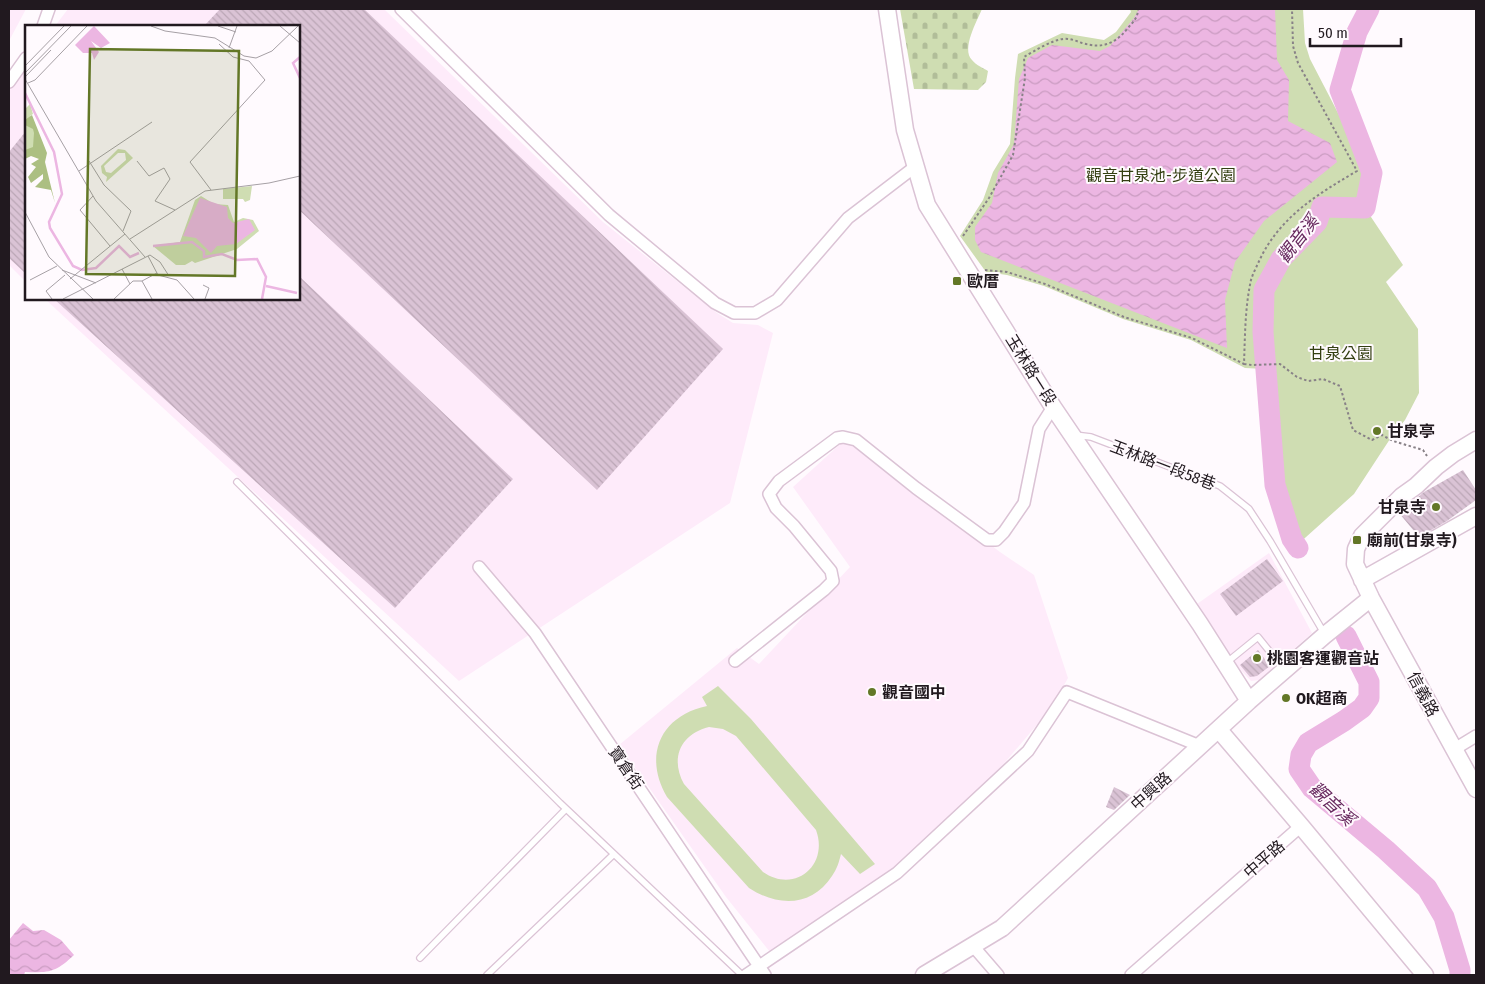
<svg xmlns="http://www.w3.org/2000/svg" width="1485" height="984" viewBox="0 0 1485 984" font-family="'Fira Sans Condensed','Noto Sans TC',sans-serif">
  <defs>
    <pattern id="cemetery-stones" width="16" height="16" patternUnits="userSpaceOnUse" patternTransform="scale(1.25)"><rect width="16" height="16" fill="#cfddb2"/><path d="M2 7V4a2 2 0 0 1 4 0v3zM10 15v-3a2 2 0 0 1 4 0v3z" fill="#b1bd99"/></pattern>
    <pattern id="water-waves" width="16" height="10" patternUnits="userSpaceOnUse" patternTransform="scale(1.25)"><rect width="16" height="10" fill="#ecb6e2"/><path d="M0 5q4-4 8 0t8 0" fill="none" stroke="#ca9cc1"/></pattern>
    <pattern id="building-back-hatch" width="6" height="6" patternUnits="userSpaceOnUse" patternTransform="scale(1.25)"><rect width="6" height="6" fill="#dac3d5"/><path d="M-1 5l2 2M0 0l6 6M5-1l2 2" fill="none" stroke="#bba7b6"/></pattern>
  </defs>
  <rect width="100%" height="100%" fill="#fffafe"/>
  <path fill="#feebfa" d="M9,9H26L9,41Z
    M68,9H384L603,222L717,313L733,323L758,325L773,333L730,503L459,681L45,299H299V26H55Z
    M26,64V282L9,265V87Z
    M848,437L1000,552L1034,575L1068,678L1052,707L979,793L903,875L778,962L726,897L619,745L737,648L759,664L850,567L793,487Z
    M1269,553L1312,633L1259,680L1251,681L1238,667L1197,604Z"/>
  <path fill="#cfddb2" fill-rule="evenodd" d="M1130,9H1303L1305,43L1310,59L1364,163L1376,174L1370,210L1367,211L1403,265L1386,282L1418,329L1419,393L1405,420L1390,439L1354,494L1296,546L1275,485L1265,369L1245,368L1191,340L1123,319L1044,286L1007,275L986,272L960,236L983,200L993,172L1010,144L1015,78L1018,54L1062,33L1104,40L1116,32L1131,12Z
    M718,686L751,719L875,864L860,874L841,854C839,862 837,869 832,876C812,907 778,907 749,888L667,797C643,756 660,716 707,706L702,697ZM709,727L723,729L736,736L816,830C829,865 795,894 763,872L684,784C670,759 680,734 709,727Z"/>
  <path fill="url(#cemetery-stones)" d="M900,9H982C977,21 961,49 972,60C976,65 983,68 988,71L986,82L978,90L914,89Z"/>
  <path fill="url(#water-waves)" d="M1139,9H1275L1277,60L1289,80L1288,121L1330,143L1337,162L1264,221L1235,262L1225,300L1227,348L981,252L975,240V227L992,203L998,173L1014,144L1019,79L1028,58L1052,45L1100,51L1110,46L1134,18Z
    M23,923L33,931L44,930L61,940L74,955C56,972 50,973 25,972L24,975H9V940Z"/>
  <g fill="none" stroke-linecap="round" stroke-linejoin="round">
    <path stroke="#ecb6e2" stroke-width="21" d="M1298,548L1292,539L1275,485L1263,332L1264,290L1281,259L1317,222L1322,207L1365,208L1372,173L1340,90L1357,32L1369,9
      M1346,636L1369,682V698L1362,708L1344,721L1308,743L1301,755L1299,769L1312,788L1386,850L1427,888L1444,917L1460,970V975"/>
  </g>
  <path fill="url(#building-back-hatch)" d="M220,9H364L723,349L597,490L299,210V26H204Z
    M26,131V274L9,258V152Z
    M299,276L513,479L395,608L54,299H299Z
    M1463,470L1476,490V500L1447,521L1419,537L1399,513L1424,492Z
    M1267,559L1283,581L1236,616L1220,594Z
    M1258,650L1270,666L1257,676L1250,677L1240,665Z
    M1114,787L1130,795L1114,810L1106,807Z"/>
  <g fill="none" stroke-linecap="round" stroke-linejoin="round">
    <g stroke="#dbc3d5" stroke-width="8">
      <path id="lane" d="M1075,435L1091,437L1220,486L1249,509L1270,541L1324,633
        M237,482L560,803L742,975
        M1226,663L1258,637L1283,668
        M420,958L566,809
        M487,975L614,854"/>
    </g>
    <g stroke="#dbc3d5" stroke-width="14">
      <path id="street" d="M401,9L609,215L715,303L734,313H755L777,300L848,218L916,166
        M43,26L49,9
        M9,82L26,58
        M479,567L535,633L765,975
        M735,661L824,590L833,581L831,571L794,526L776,508L769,494L779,481L837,438L843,437L856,440L916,488L987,540H996L1004,532L1024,503L1039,429L1053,407
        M1453,750L1476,736
        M973,946L998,975
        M746,975L897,873L1028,751L1067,692L1200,746
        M1131,975L1301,826"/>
    </g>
    <g stroke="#dbc3d5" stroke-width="19">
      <path id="secondary" d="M887,9L905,130L927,205L1053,407L1200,624L1249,701
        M1476,440L1453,454L1436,467L1416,486L1402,496L1362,536L1356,549L1355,564L1371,598L1476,789
        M1362,580L1476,516
        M1219,730L1301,826L1425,975
        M924,975L1002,928L1249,701L1325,635L1371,598"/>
    </g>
    <path stroke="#888187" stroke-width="2" stroke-dasharray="2.5 2.5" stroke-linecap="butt" d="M963,236L989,198L1013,155L1025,78L1024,57C1034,51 1052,40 1063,39C1070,38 1076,41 1082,43C1102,49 1115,44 1127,29C1133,22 1138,18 1138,9
      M985,270L1007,272L1045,284L1124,317L1192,338L1244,364C1245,336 1245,307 1251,280C1253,273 1257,266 1260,259C1281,216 1318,194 1357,171L1298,63L1293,46L1292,9
      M1244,364L1252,365L1280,364L1297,377L1308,381L1323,379L1340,386L1353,430L1372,440L1382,435L1393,441L1423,450L1427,456"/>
    <use href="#lane" stroke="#fff" stroke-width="5.5"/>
    <use href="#street" stroke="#fff" stroke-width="11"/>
    <use href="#secondary" stroke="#fff" stroke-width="16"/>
  </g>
  <g fill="#637727" stroke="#fffafe" stroke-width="2">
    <rect x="952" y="276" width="10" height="10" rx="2.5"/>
    <circle cx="1377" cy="431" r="5"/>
    <circle cx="1436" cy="507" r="5"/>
    <rect x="1352" y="535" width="10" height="10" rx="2.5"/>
    <circle cx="1257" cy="658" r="5"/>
    <circle cx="872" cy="692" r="5"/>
    <circle cx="1286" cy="698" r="5"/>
  </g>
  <g text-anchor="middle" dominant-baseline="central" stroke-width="4" stroke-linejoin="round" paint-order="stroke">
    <g font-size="16" fill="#343f12" stroke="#fffafe">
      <text x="1161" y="175">觀音甘泉池-步道公園</text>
      <text x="1341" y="353">甘泉公園</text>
    </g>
    <g font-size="16" font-weight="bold" fill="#21191f" stroke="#fffafe" text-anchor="start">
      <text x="967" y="281">歐厝</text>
      <text x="1387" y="431">甘泉亭</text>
      <text x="1426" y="507" text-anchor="end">甘泉寺</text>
      <text x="1367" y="540">廟前(甘泉寺)</text>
      <text x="1267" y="658">桃園客運觀音站</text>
      <text x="882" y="692">觀音國中</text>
      <text x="1296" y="698">OK超商</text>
    </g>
    <g font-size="16" fill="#21191f" stroke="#fffafe">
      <text transform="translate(1031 370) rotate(58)">玉林路一段</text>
      <text transform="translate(1163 465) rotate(21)">玉林路一段58巷</text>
      <text transform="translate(1423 694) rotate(62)">信義路</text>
      <text transform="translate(626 768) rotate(56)">寶倉街</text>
      <text transform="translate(1151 791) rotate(-42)">中興路</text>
      <text transform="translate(1264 859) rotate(-41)">中平路</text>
    </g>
    <g font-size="18" font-style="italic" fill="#67285e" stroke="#fffafe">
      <text transform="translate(1298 239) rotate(-52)">觀音溪</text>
      <text transform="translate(1332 804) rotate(43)">觀音溪</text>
    </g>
  </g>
  <g transform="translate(25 25)">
    <rect width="275" height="275" fill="#fffafe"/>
    <path d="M5,79L8,89L5,91L18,121L0,129V84ZM93,124L100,125L108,133L81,157L82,152L77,148L76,141ZM93,128H100L101,135L86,148L81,147L79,141ZM176,171L189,179L203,180L209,197L218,193L228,195L234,206L212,224L170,238L167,236L160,240H151L128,221L155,217L170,175Z" fill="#cfddb2" fill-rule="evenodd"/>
    <path d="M7,90L22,128L20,137L30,178L26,165L10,162L18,154V149L6,158L3,152L11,142L6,139L14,134L6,131L0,134V125L8,122L9,108L8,104L0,100V95Z" fill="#acbf82"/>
    <path d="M227,161L225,175L220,177L218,174H198V164Z" fill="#cfddb2"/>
    <path d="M69,1L85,18L76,23L66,16L74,27L69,35L67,28H58L50,20ZM175,173L202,182L203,193L208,198L224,194L230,205L211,219L192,221L186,228L171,213L158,211Z" fill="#ecb6e2"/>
    <path fill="none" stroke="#ecb6e2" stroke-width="2.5" d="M275,32L268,38L275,53M0,68L29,127L37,169L24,197L25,203L48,241L57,245L71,243L94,221L105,232L114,228M128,221L167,217L179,226V232L197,229L212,235L232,234L241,252L237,274M241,261L272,268"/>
    <path fill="none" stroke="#a6a0a5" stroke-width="1" d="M126,1L140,6L190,13L219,31L231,33L247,26L273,1M193,1L211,7M255,1L275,18M204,23L212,1M0,41L39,1M0,48L46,1M0,52L26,25M0,54L71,176L120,232M3,58L10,55L62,1M64,136L79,160L106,186L98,206M112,136L124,151L139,143L145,154L130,176L150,185M54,146L127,97M186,165L165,137L240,55L224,36L208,32L194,19M68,171L55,185L85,221M0,187L24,232L68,274M105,214L180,166L244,158L275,151M123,231L133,250L152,255L169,274M97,244L105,259M37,245L71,258M45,254L100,209M5,255L32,241M117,256L127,274M178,260L184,263L180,274M27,274L21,266L40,250M38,274L125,230L135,237L144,251M89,274L108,256H117L132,248"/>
    <path fill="#637727" fill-opacity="0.15" stroke="#637727" stroke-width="2.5" d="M65,24L214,26L210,251L61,249Z"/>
    <rect width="275" height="275" fill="none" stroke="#21191f" stroke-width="2.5"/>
  </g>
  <rect width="1485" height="984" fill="none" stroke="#21191f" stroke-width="20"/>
  <path d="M1310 38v8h91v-8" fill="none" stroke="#21191f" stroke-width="2.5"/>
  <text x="1318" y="38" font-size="15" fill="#21191f" stroke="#fffafe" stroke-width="4" paint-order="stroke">50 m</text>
</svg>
